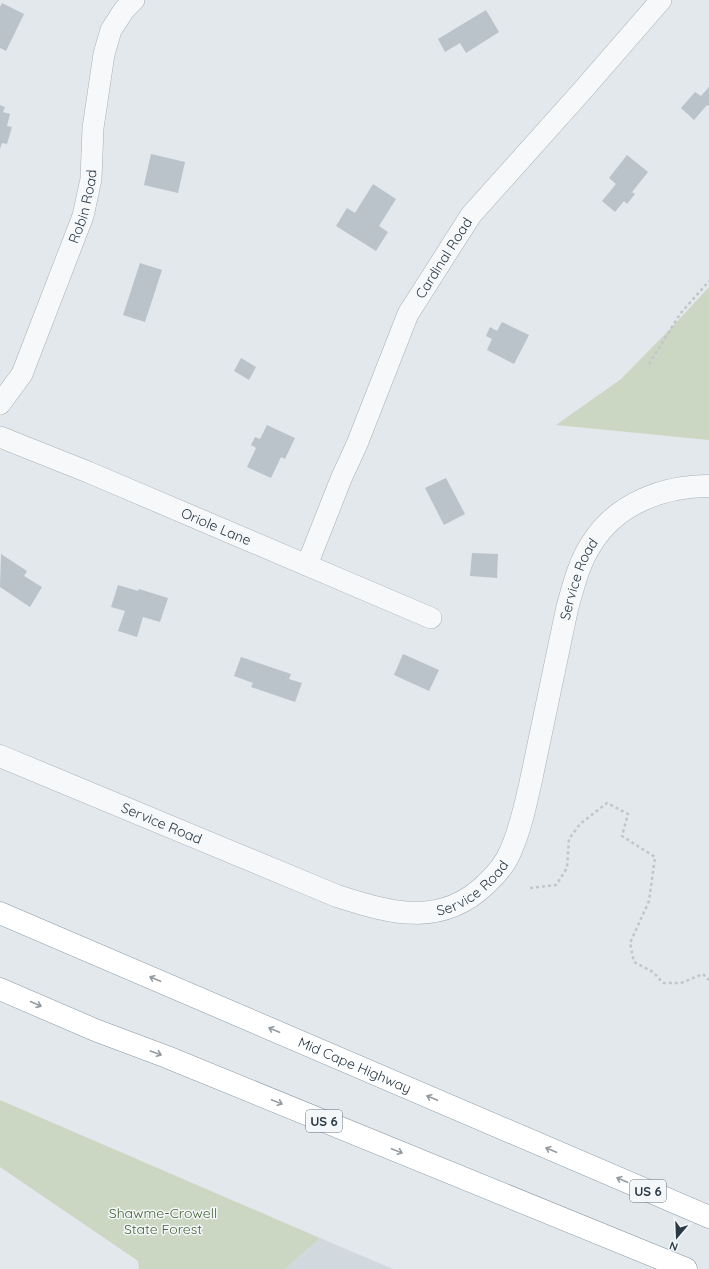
<svg xmlns="http://www.w3.org/2000/svg" width="709" height="1269" viewBox="0 0 709 1269" font-family="Quicksand,sans-serif">
  <rect width="100%" height="100%" fill="#e3e8ec"/>
  <path fill="#d1d8de" d="M320,1238L393,1269H285Z"/>
  <path fill="#ccd7c3" d="M709,287V440L556,425L621,379L673,326Z
    M0,1100L320,1238L285,1269H139L138,1261L0,1167Z"/>
  <path fill="#bac2ca" d="M2,3L24,14L6,51L0,48V7Z
    M486,10L499,32L466,53L460,43L445,52L438,39Z
    M709,87V106L707,105L694,120L681,108L695,92L701,96Z
    M0,105L5,107L3,112L10,114L7,126L12,127L7,144L2,143L0,149Z
    M151,154L185,162L178,193L144,185Z
    M627,155L648,172L632,192L635,194L627,204L624,201L615,212L602,201L616,184L609,178Z
    M373,184L396,199L379,226L388,232L376,251L336,226L347,208L355,213Z
    M140,263L162,270L145,322L123,315Z
    M502,322L529,335L514,364L487,350L492,339L486,336L490,327L497,331Z
    M241,358L256,367L249,380L234,371Z
    M267,425L295,438L285,459L281,457L271,478L247,467L256,448L251,445L255,437L260,439Z
    M446,478L465,514L444,525L425,488Z
    M472,553L498,554L497,578L470,576Z
    M1,554L27,571L24,576L42,587L30,607L0,587Z
    M118,585L138,591L139,589L168,598L160,622L143,617L137,637L118,631L125,611L111,607Z
    M403,654L439,670L429,691L394,675Z
    M241,657L291,674L289,679L302,683L295,702L251,687L253,683L234,676Z"/>
  <g fill="none" stroke-linecap="round" stroke-linejoin="round">
    <g stroke="#a7b0b7" stroke-width="22">
      <g id="minor">
        <path id="s1" d="M0,404L22,374L83,216L91,179L93,128L104,54L111,30L124,10L134,0"/>
        <path id="s2" d="M0,437L88,472L431,618"/>
        <path id="s3" d="M307,565L341,479L357,444L408,314L471,215L582,91L661,0"/>
      </g>
    </g>
    <g stroke="#a7b0b7" stroke-width="23">
      <g id="tertiary">
        <path id="s4" d="M0,756L337,896C390,913 441,928 486,884C496,875 506,863 511,850C520,830 525,807 530,785L567,609C573,587 579,562 592,543C617,503 664,486 709,486"/>
      </g>
    </g>
    <g stroke="#8998a4" stroke-width="23">
      <g id="motorway">
        <path id="s5" d="M0,913L709,1217"/>
        <path d="M0,989L95,1030L167,1057L686,1269"/>
      </g>
    </g>
    <path stroke="#c1c6cb" stroke-width="2.5" stroke-dasharray="3 3" stroke-linecap="butt" d="M649,364L680,314L709,281
      M530,888L556,885L567,868L569,839L580,824L607,803L628,814L622,836L655,857L649,901L630,943L634,962L653,972L663,983H681L703,974L709,980"/>
    <use href="#minor" stroke="#f6f8fa" stroke-width="21"/>
    <use href="#tertiary" stroke="#f6f8fa" stroke-width="22"/>
    <use href="#motorway" stroke="#fff" stroke-width="22"/>
  </g>
  <defs><path id="oneway-shaft" d="M-6 0H5M1.5-3L5.5 0L1.5 3" fill="none" stroke-width="1.6" stroke-linecap="round" stroke-linejoin="round"/></defs>
  <g stroke="#949ca2">
    <use href="#oneway-shaft" transform="translate(155 979) rotate(-157)"/>
    <use href="#oneway-shaft" transform="translate(36 1004) rotate(24)"/>
    <use href="#oneway-shaft" transform="translate(274 1030) rotate(-157)"/>
    <use href="#oneway-shaft" transform="translate(156 1053) rotate(20)"/>
    <use href="#oneway-shaft" transform="translate(432 1098) rotate(-157)"/>
    <use href="#oneway-shaft" transform="translate(277 1102) rotate(22)"/>
    <use href="#oneway-shaft" transform="translate(551 1150) rotate(-157)"/>
    <use href="#oneway-shaft" transform="translate(397 1151) rotate(22)"/>
    <use href="#oneway-shaft" transform="translate(622 1180) rotate(-157)"/>
  </g>
  <g text-anchor="middle" dominant-baseline="central" stroke-width="3" stroke-linejoin="round" paint-order="stroke">
    <g fill="#f3f7f9" stroke="#66727c" stroke-width="1">
      <rect x="306" y="1110" width="36" height="22" rx="3"/>
      <rect x="630" y="1180" width="36" height="22" rx="3"/>
    </g>
    <g font-size="13" font-weight="bold" fill="#293946">
      <text x="324" y="1121">US 6</text>
      <text x="648" y="1191">US 6</text>
    </g>
    <g font-size="14" fill="#293946" stroke="#f3f7f9">
      <text stroke="none"><textPath href="#s1" startOffset="216">Robin Road</textPath></text>
      <text stroke="none"><textPath href="#s3" startOffset="337">Cardinal Road</textPath></text>
      <text stroke="none"><textPath href="#s2" startOffset="234">Oriole Lane</textPath></text>
      <text stroke="none"><textPath href="#s4" startOffset="846">Service Road</textPath></text>
      <text stroke="none"><textPath href="#s4" startOffset="175">Service Road</textPath></text>
      <text stroke="none"><textPath href="#s4" startOffset="510">Service Road</textPath></text>
      <text stroke="none"><textPath href="#s5" startOffset="386">Mid Cape Highway</textPath></text>
    </g>
    <g font-size="14" fill="#466335" stroke="#f3f7f9">
      <text x="163" y="1213">Shawme-Crowell<tspan x="163" dy="16">State Forest</tspan></text>
    </g>
  </g>
  <g transform="translate(677 1237) rotate(199)" stroke="#f3f7f9" stroke-width="3" paint-order="stroke">
  <path d="M0-3L7 15L0 10L-7 15Z" fill="#293946"/>
  <text y="-6" font-size="11" font-weight="bold" text-anchor="middle" fill="#293946">N</text>
  </g>
</svg>
